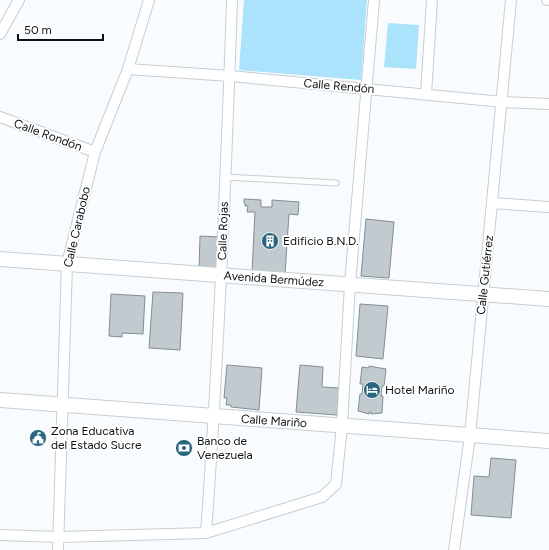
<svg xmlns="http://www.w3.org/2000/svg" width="549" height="550" viewBox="0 0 549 550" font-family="Figtree,sans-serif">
  <rect width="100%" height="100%" fill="#f8fcfe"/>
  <path fill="#aae3fb" d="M244,0H367L361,80L239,70Z
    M388,23L419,25L416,69L384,67Z"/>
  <path fill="#c0cacf" stroke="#848d92" d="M244,199L261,200V207H272V200L299,202L298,215L289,214L285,274L252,272L255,212H247L248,206H245V203H244Z
    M366,219L394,222L389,278L361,276Z
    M200,236L221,237L219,268L199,270Z
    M153,292L183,293L180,350L149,348Z
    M111,294L145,296L143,334L122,333V337L109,336Z
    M360,304L388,306L383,359L356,356Z
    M227,365L262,368L259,410L231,407V405H226L227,398H224Z
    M300,365L323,367L322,387L339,388L337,415L296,412Z
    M369,366L386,369L384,386H382L381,396H383L382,413L371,414V412H369V414L358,411L360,394H362L363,384H360L362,367L369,368Z
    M491,458L516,460L511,518L471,515L474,476L489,477Z"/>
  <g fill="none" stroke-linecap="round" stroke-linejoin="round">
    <g stroke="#c5cfd3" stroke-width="7">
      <path id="lane" d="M225,177L336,183"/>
    </g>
    <g stroke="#c5cfd3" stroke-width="12">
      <path id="street" d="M547,0H549
        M0,34L19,0
        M128,69L230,76L503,102L549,104
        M426,94L432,0
        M0,117L95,152
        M492,203L549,207
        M206,533C219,355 226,178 232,0
        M0,535L59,537L206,533L322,497L336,484L342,426L350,284L374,0
        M58,550L67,264L95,152L128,69L149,0
        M454,550L470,436L511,0"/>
    </g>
    <g stroke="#c5cfd3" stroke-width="16">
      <path id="secondary" d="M0,259L549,299
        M0,400L549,441"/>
    </g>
    <use href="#lane" stroke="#fff" stroke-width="5"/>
    <use href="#street" stroke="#fff" stroke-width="10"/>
    <use href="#secondary" stroke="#fff" stroke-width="14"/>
  </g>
  <defs>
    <g id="building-disc" transform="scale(0.9)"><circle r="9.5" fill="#2a667d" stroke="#fff"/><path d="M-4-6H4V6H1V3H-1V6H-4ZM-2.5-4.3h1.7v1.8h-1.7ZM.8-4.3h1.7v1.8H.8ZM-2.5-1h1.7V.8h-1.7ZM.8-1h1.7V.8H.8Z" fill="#fff"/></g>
    <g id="hotel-disc" transform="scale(0.9)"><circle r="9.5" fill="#2a667d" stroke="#fff"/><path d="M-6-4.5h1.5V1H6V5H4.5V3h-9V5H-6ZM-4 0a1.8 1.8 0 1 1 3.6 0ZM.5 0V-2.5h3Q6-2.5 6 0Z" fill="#fff"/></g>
    <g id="civic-disc" transform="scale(0.9)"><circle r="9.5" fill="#2a667d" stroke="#fff"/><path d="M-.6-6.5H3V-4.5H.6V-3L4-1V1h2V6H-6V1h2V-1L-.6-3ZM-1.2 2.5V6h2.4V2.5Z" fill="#fff"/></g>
    <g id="bank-disc" transform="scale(0.9)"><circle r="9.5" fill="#2a667d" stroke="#fff"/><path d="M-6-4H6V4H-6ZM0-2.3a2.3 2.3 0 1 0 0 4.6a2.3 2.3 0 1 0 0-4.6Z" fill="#fff"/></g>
  </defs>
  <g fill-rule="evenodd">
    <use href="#building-disc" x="270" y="241"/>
    <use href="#hotel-disc" x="372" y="390"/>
    <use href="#civic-disc" x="38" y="438"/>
    <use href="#bank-disc" x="184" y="448"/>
  </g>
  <g text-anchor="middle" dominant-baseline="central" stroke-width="3.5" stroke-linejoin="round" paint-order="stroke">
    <g font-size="12" fill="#0e1113" stroke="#fff">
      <text transform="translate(339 86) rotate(5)">Calle Rendón</text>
      <text transform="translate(48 135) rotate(20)">Calle Rondón</text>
      <text transform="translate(77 227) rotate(-77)">Calle Carabobo</text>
      <text transform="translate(223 231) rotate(-88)">Calle Rojas</text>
      <text transform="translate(485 275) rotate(-84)">Calle Gutiérrez</text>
      <text transform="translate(274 279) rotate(4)">Avenida Bermúdez</text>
      <text transform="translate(274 421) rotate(4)">Calle Mariño</text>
    </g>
    <g font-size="12" fill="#0e1113" stroke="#fff" text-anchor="start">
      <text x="283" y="241">Edificio B.N.D.</text>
      <text x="385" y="390">Hotel Mariño</text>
      <text x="51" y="431">Zona Educativa<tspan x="51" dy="14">del Estado Sucre</tspan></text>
      <text x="197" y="441">Banco de<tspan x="197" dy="14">Venezuela</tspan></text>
    </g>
  </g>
  <path d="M18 34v6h85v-6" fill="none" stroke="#0e1113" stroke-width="2"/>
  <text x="24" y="34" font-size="12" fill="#0e1113" stroke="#ffffff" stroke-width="3" paint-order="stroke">50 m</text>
</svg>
